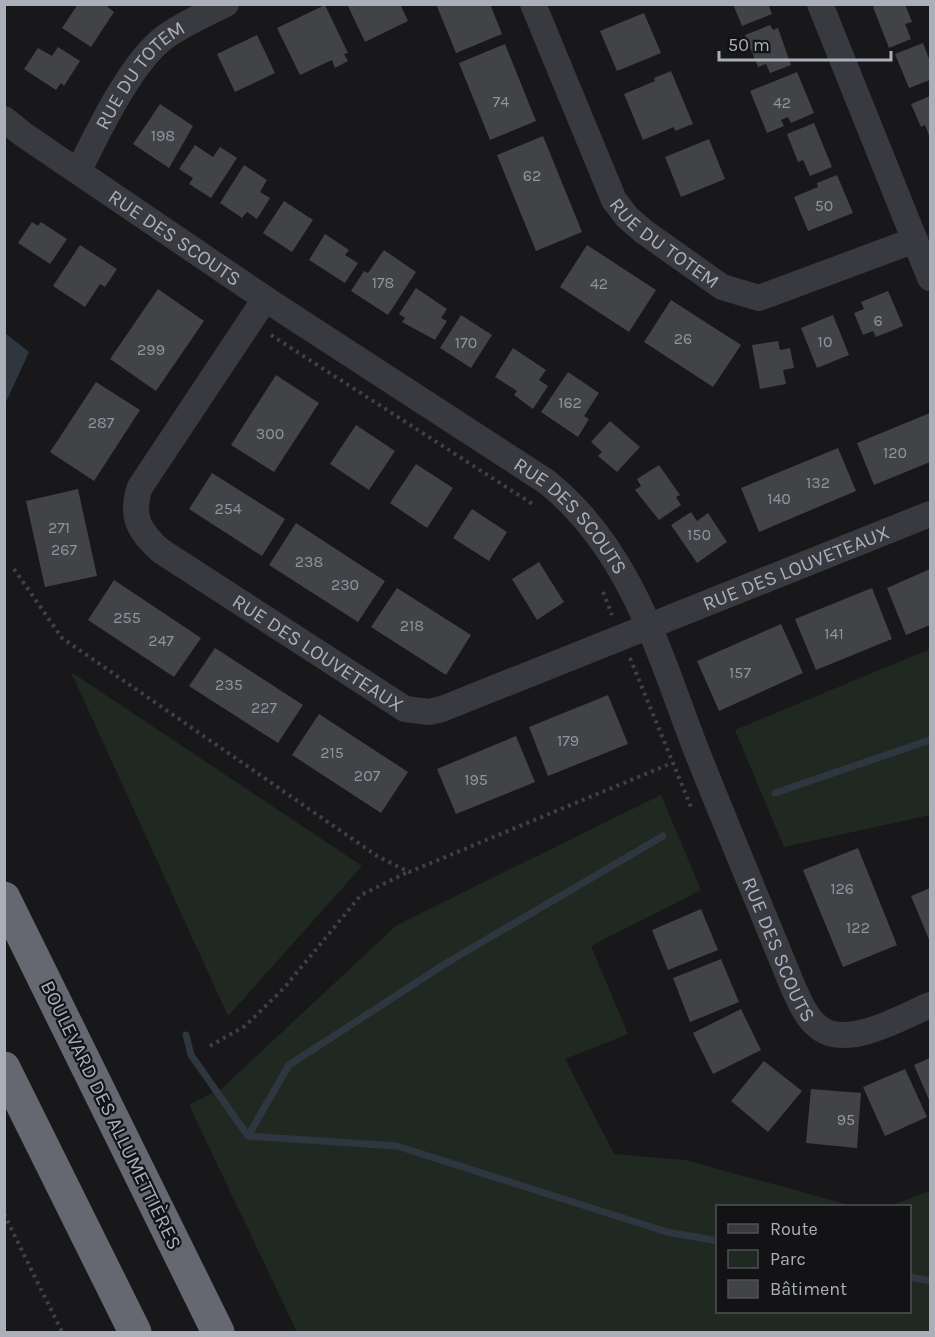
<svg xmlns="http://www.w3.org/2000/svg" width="935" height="1337" viewBox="0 0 935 1337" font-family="Karla,sans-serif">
  <rect width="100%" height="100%" fill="#18181a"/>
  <path fill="#202921" d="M930,649V815L784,847L735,730Z
    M71,672L362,866L228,1016Z
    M661,795L701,890L591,946L628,1034L565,1059L614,1154L685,1160L853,1206H718V1312H910V1206H890L930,1191V1332H297L189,1105L221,1089L397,925Z"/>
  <path fill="#2e373f" d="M5,333L29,352L5,404Z"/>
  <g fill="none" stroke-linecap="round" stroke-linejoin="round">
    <path stroke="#2e373f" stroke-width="7" d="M775,793L930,740
      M186,1035L191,1055L248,1136L397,1146L667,1232L718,1241
      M248,1136L289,1065L448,962L663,836
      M910,1277L930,1281"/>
  </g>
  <path fill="#424347" d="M78,4H104L114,12L91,47L62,28Z
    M347,4H400L408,21L365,42Z
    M436,4H490L502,34L456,53Z
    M733,4H768L772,14L742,26Z
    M878,4H905L912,22L905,24L911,39L889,48L873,7Z
    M325,5L348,53L344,54L348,61L335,68L332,60L300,75L277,28Z
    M644,13L661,53L617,71L600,31Z
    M770,25L773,30L778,28L791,65L770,73L766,64L758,67L745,35Z
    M257,35L275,73L235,92L217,54Z
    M923,43L930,61V80L909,88L895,54Z
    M505,44L536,121L490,140L459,63Z
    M58,47L80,61L64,86L61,83L56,90L24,69L38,48L52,56Z
    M671,71L693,124L675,131L674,127L643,140L624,94L655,81L654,78Z
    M797,72L814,113L791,123L788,117L781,120L784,126L767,133L750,91Z
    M930,96V138L925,125L921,127L911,104Z
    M160,104L193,126L169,168L133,144Z
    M814,123L832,167L810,176L803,160L798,162L787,134Z
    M543,136L582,232L536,251L497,155Z
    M709,139L725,179L681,197L665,157Z
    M195,145L213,157L220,147L237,158L211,198L189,184L193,178L179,169Z
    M244,165L267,180L260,192L270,198L257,219L247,212L242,218L220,203Z
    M837,175L853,213L808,231L794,197L818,187L817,183Z
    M284,201L313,220L292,252L263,233Z
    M32,222L38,226L41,222L67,239L50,264L18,243Z
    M325,234L349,250L345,255L358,263L345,283L309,260Z
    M80,245L117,269L105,287L100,284L85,307L53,286Z
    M587,245L656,290L629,332L560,287Z
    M384,250L416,272L388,315L351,291L364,271L368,273Z
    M416,288L447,309L441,318L447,321L435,340L402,322L405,318L399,314Z
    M158,289L204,321L156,391L110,359Z
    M888,291L903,326L876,337L873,331L863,335L854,313L864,309L861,302Z
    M671,300L741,345L713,387L644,342Z
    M461,315L492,335L471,368L440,348Z
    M833,315L849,355L817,368L801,328Z
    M778,341L780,350L790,348L794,368L783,370L786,384L760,389L752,345Z
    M513,348L546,370L539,380L548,386L533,409L514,395L517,391L495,377Z
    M568,372L599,393L584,416L589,419L578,437L541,412Z
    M276,375L319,403L274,472L231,445Z
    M96,382L140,410L94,481L50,452Z
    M930,413V462L874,485L857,443Z
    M610,421L640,447L617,472L598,456L602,452L591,442Z
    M356,425L395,451L369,490L330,464Z
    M838,448L856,491L759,532L741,488Z
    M416,464L453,488L427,528L390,503Z
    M659,465L680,495L676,497L681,505L659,520L635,490L641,486L637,479Z
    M212,473L285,519L262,556L189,509Z
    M78,489L97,576L45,587L26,501Z
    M472,509L507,532L489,561L453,538Z
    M691,512L697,521L708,513L727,542L697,563L671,525Z
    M296,523L385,581L358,622L269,565Z
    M539,562L564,602L537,620L512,579Z
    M930,569V625L906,635L887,588Z
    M114,580L201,638L174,677L88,620Z
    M397,588L471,635L446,675L371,627Z
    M872,588L892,639L816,670L795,619Z
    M781,624L803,673L719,711L697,661Z
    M215,648L303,705L278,743L189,686Z
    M608,695L628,744L548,776L529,727Z
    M319,714L408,772L381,813L292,755Z
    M516,736L535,782L456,814L437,769Z
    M858,848L897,945L843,967L803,870Z
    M930,888V942L911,896Z
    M701,909L718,950L668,970L652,930Z
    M721,959L739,1002L690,1022L673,978Z
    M741,1009L761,1050L713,1074L693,1033Z
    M930,1058V1102L914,1065Z
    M764,1061L802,1091L768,1132L731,1101Z
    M905,1069L927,1117L885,1136L863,1087Z
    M811,1089L861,1093L857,1148L806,1143Z"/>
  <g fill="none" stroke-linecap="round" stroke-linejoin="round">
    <path stroke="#3f4146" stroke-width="4" stroke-dasharray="3 4.5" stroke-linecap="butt" d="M271,335L534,505
      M14,569L62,638L377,856L409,872L672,763
      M603,592L612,615
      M630,658L691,807
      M210,1046L245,1026L284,988L361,895L408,872
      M4,1214L62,1332"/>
    <g stroke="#393a3f" stroke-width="26">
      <path id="s1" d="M533,4L614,200L627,217L643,231L722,287L759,298L915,240"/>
      <path d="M820,4L930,278"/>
      <path id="s2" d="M4,119L24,135L270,302L547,482C632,551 659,654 697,752C728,830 761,908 793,987C800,1002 807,1020 821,1029C849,1048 902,1017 930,1005"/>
      <path id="s3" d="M79,170C98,132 131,62 165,37C183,24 205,14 226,4"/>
      <path id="s4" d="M265,299L140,487C130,516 139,532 161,551L405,709L429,712L442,709L930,514"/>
    </g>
    <path stroke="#656871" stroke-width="33" d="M4,898L218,1332
      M4,1068L135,1332"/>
  </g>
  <g text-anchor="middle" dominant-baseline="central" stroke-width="4.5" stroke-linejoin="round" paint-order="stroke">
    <g font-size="16" fill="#90949d">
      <text x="501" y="101">74</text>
      <text x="782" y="102">42</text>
      <text x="163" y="135">198</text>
      <text x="532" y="175">62</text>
      <text x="824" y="205">50</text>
      <text x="383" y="282">178</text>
      <text x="599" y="283">42</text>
      <text x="878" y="320">6</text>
      <text x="683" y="338">26</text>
      <text x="825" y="341">10</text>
      <text x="466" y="342">170</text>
      <text x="151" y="349">299</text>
      <text x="570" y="402">162</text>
      <text x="101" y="422">287</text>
      <text x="270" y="433">300</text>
      <text x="895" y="452">120</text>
      <text x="818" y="482">132</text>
      <text x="779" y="498">140</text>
      <text x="228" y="508">254</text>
      <text x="59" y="527">271</text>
      <text x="699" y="534">150</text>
      <text x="64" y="549">267</text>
      <text x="309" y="561">238</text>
      <text x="345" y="584">230</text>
      <text x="127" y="617">255</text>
      <text x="412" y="625">218</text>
      <text x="834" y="633">141</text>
      <text x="161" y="640">247</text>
      <text x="740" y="672">157</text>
      <text x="229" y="684">235</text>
      <text x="264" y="707">227</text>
      <text x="568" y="740">179</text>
      <text x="332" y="752">215</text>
      <text x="367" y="775">207</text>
      <text x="476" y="779">195</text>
      <text x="842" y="888">126</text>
      <text x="858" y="927">122</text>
      <text x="846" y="1119">95</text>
    </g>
    <g font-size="20" fill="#aaafba" stroke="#131315">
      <text stroke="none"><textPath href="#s3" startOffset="114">RUE DU TOTEM</textPath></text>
      <text stroke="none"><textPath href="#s2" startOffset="208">RUE DES SCOUTS</textPath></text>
      <text stroke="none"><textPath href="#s1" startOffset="279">RUE DU TOTEM</textPath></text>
      <text stroke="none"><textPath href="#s2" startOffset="694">RUE DES SCOUTS</textPath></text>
      <text stroke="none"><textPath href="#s4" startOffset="1008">RUE DES LOUVETEAUX</textPath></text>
      <text stroke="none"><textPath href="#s4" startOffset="486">RUE DES LOUVETEAUX</textPath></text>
      <text stroke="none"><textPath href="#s2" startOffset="1180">RUE DES SCOUTS</textPath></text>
      <text transform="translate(111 1115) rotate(64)">BOULEVARD DES ALLUMETTIÈRES</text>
    </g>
  </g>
  <rect width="935" height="1337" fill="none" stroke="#aaafba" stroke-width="12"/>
  <rect x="716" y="1205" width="195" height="108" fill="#131315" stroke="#4f5157" stroke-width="1.5"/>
  <rect x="728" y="1224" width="30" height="9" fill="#393a3f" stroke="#4f5157" stroke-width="1.5"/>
  <text x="770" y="1235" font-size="18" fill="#aaafba">Route</text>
  <rect x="728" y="1250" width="30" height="18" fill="#202921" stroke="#4f5157" stroke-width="1.5"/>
  <text x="770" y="1265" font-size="18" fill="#aaafba">Parc</text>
  <rect x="728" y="1280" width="30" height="18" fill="#424347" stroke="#4f5157" stroke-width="1.5"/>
  <text x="770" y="1295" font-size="18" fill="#aaafba">Bâtiment</text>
  <path d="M719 51v9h172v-9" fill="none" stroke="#aaafba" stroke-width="3"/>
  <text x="728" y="51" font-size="18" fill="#aaafba" stroke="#131315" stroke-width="4.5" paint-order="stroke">50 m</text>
</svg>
